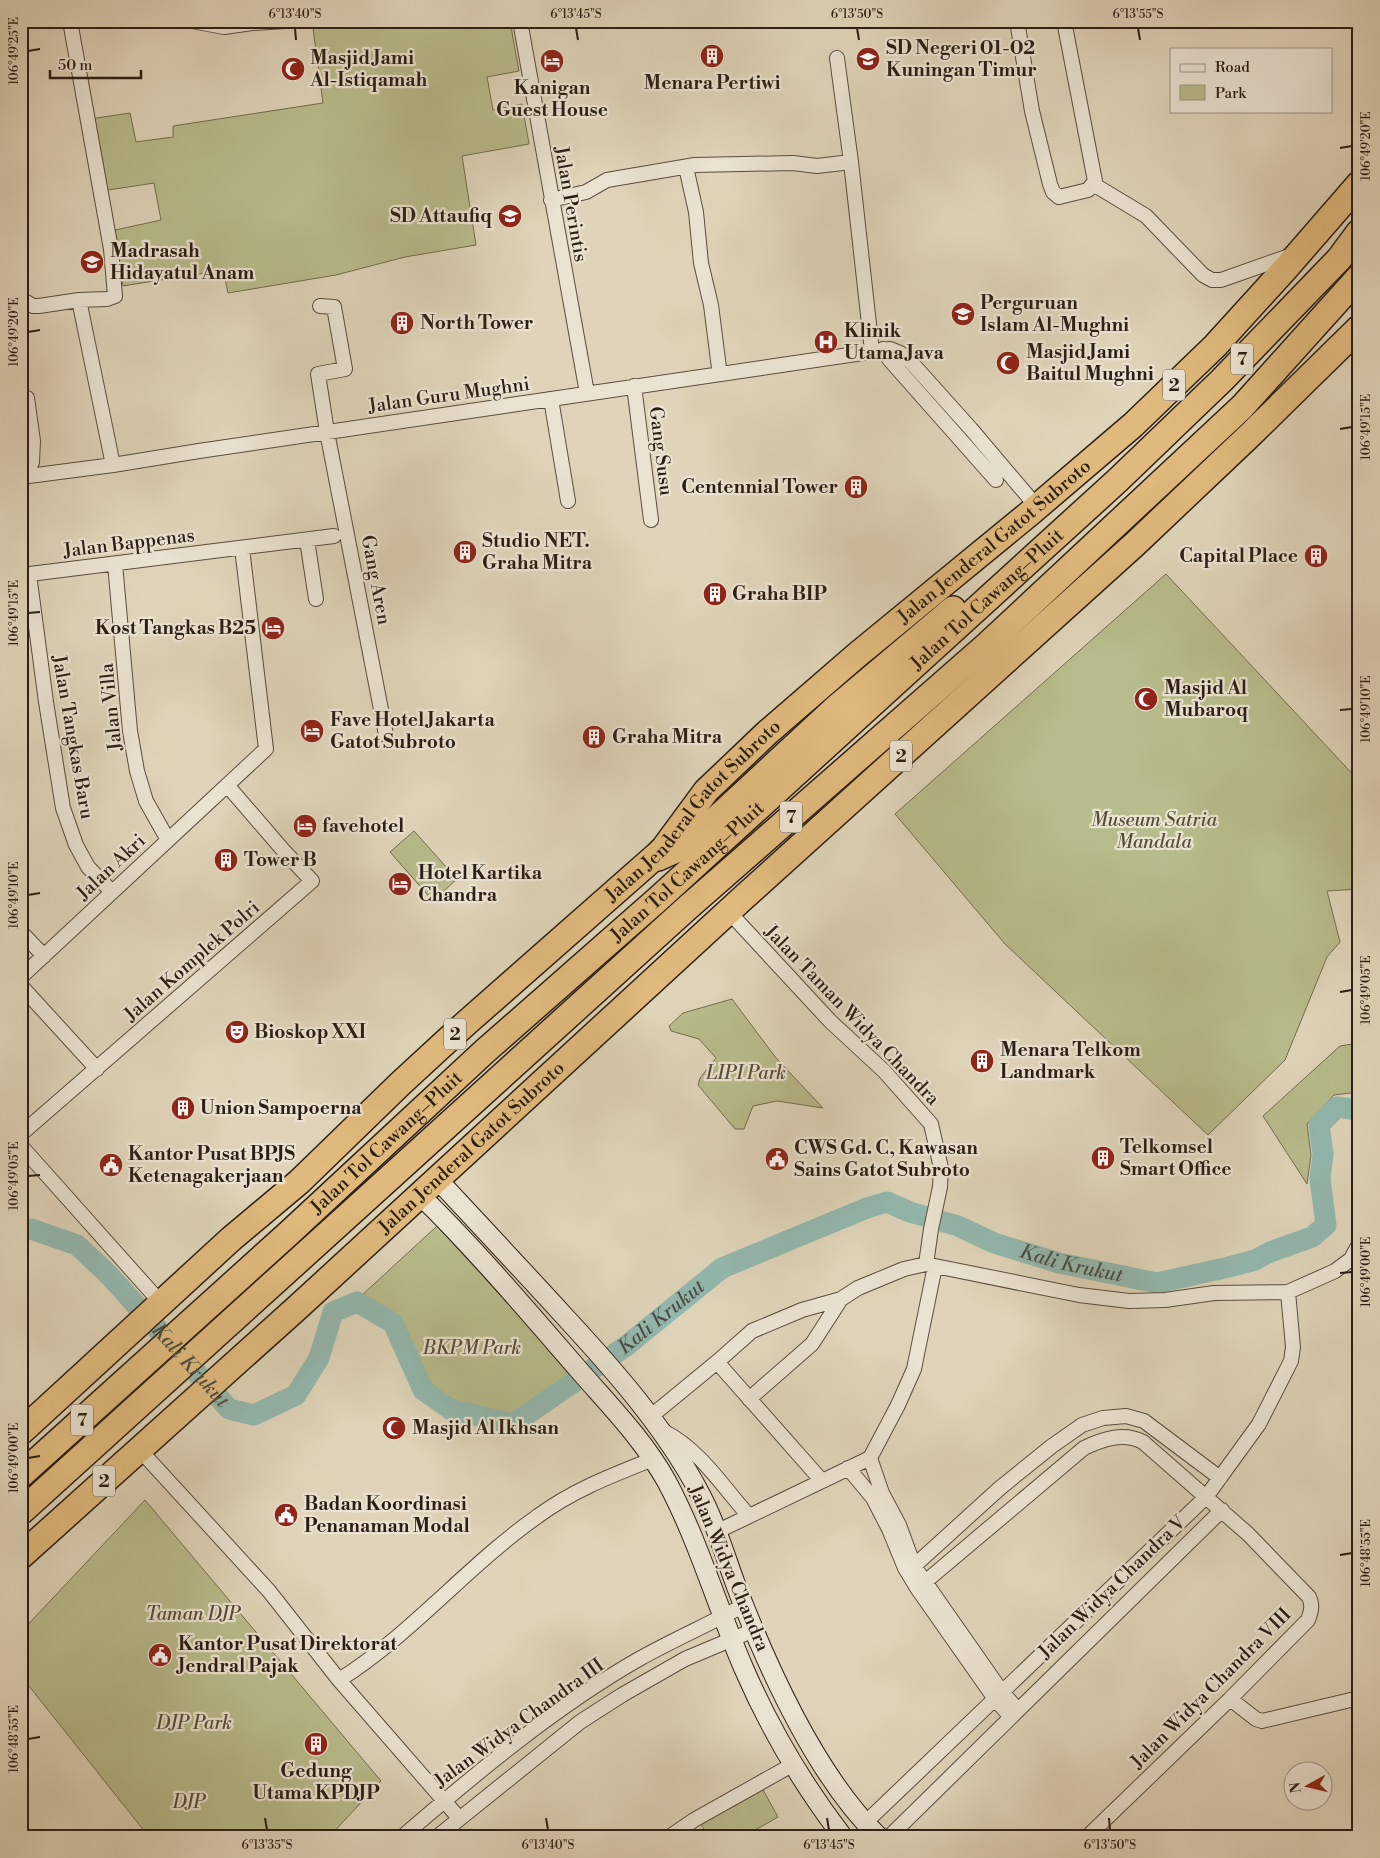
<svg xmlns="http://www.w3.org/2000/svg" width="1380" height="1858" viewBox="0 0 1380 1858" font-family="'Libre Bodoni',serif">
  <rect width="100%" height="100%" fill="#dfd4b9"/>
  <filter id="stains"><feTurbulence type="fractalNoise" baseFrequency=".004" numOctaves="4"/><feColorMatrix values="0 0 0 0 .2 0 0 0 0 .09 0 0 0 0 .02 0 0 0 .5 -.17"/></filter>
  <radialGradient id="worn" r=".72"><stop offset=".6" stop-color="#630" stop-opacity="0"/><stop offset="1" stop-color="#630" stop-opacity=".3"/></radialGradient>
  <path fill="#b8bb8b" stroke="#726c50" d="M312,21H510L519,71L487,77L493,110L522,104L529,144L462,156L476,245L405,257L336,275L228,293L223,270L123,286L111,231L161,220L154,183L102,191L90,119L130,113L136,142L173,137V126L323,103Z
    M1166,574L1359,781V889L1327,891L1340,942L1327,957L1285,1060L1208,1135L1005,944L895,814Z
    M414,831L457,879L433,901L390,852Z
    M732,999L776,1058L823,1108L777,1101L753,1106L744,1129H735L698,1085L700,1078L716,1058L699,1039L671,1031L669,1026L683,1013Z
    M1359,1043V1092L1334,1095L1307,1124L1311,1155L1307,1184L1263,1116L1340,1046Z
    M437,1226L573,1375L512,1418L453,1402L428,1386L398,1317L361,1296Z
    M145,1500L381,1781L329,1837H149L21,1676V1632Z
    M761,1786L778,1817L743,1837H708L699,1820Z"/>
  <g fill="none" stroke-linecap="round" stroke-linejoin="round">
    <path stroke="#93b8ae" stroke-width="21" id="s1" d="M21,1229H31L77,1245L109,1275L229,1409L254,1415L296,1395L319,1358L333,1312L357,1302L393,1323L423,1390L450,1409L513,1424L626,1346L722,1268L867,1208L887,1202L910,1212L958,1226L994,1243L1059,1263L1157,1283L1229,1267L1255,1260L1270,1252L1312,1237L1326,1225L1320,1179L1323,1154L1319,1125L1337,1107L1359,1110"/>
    <g stroke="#594c3e" stroke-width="16">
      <path id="street" d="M70,21L111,249L115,296L107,299L79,300L113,465
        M192,21L224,27L252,23L286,21
        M520,21L587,393
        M1017,21L1032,111L1050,184L1053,192L1059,197L1088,190L1095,181L1064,21
        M837,58L851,162L872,351
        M686,167L696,212L701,263L711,305L719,368L718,374
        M1093,184L1146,216L1203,275L1212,280H1221L1292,255
        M551,200L586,192L607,180L695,165L793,163L817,166L851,162
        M21,299L33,306H39L79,300
        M320,306L334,307L345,369L318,374L327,432L386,735
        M883,349L889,359L996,480
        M634,386L651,520
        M551,399L568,501
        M21,477L113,465L199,451L890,349L900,353L910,361L971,429L1037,507
        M25,477L32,462L33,441L27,398
        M307,540L316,599
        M115,564L130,731L137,771L146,801L168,840
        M29,574L46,702L63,808L76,845L88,867L112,892
        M22,575L334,536
        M729,912L830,1021L884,1071L931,1124L941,1168L940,1187L931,1229L926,1264L935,1266L914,1369L898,1405L870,1458
        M21,932L44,956
        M21,977L266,749L242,548
        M21,986L97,1069
        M21,1134L312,881L283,850L227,785
        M21,1146L161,1303
        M935,1266L1079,1295L1129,1301L1165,1300L1214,1293L1288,1292L1335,1271L1351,1259L1359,1244
        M717,1362L822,1481
        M749,1399L812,1344L841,1299
        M650,1417L717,1362L752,1331L802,1310L841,1299L858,1288L904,1269L926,1264
        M665,1432C700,1450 723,1487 749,1516
        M139,1449L269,1591L339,1680L459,1818
        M870,1458L882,1493L899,1525L914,1566L1002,1692L1018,1710
        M848,1468L873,1498L889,1529L905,1568L917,1588L995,1699L1011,1717
        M716,1532L870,1458
        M914,1566L1000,1488L1052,1446L1082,1425L1103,1418L1126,1416L1144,1421L1220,1478
        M925,1582L1084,1448C1103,1439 1123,1432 1143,1442L1248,1534L1309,1597C1313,1605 1311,1612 1308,1620L1230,1699L1087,1837
        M339,1680C412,1634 468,1565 538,1516C573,1490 613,1475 653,1459
        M1230,1699L1256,1719L1262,1721L1359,1698
        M865,1823L1206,1497L1259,1424L1291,1361L1293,1347L1288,1292
        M402,1837C475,1774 555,1707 639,1659C673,1640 709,1624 743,1606
        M437,1837L580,1722L622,1695L685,1659L754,1630
        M669,1837L694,1820L792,1765
        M889,1837L1222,1510"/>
    </g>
    <g stroke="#2c1e15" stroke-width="21">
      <path id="secondary" d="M438,1180C481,1226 524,1272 566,1318C614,1370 665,1428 698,1490C718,1526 728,1568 744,1606C774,1681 820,1780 879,1837
        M421,1196C476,1250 527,1310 578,1369C609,1405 644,1440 667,1482C699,1542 717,1607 744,1669C770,1729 803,1785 843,1837"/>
    </g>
    <g stroke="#2c1e15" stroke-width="28">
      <g id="highway">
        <path d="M658,858L689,844L838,706L953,609"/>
        <path id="s2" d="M21,1432L231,1239L299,1182L401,1083L464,1025L657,855L664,848L706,791L768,732L857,655L1030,513L1133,425L1215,346L1286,268L1359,184"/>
        <path id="s3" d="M21,1475L288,1234L485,1051L658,899L1118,480L1222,380L1339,259L1359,232"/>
        <path d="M21,1512L686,909L987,645L1242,407L1359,277"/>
        <path id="s4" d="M21,1556L298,1307L743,898L1135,544L1250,435L1359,328"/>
      </g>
    </g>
    <use href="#street" stroke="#eae3d2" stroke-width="14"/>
    <use href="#secondary" stroke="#eae3d2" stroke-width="19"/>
    <use href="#highway" stroke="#e0ba7c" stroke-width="25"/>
  </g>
  <path fill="none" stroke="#2c1e15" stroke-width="2" d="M295,28L296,40M576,28L578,40M857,28L859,40M1138,28L1140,40M28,51L40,49M1340,148L1352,146M28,332L40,330M1340,429L1352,427M28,613L40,612M1340,710L1352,709M28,895L40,893M1340,992L1352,990M28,1176L40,1175M1340,1273L1352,1272M28,1458L40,1456M1340,1555L1352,1553M28,1739L40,1737M265,1818L267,1830M546,1818L548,1830M827,1818L829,1830M1109,1818L1110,1830"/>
  <defs>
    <g id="building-disc" transform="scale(1.25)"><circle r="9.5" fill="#8f2418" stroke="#eae3d2"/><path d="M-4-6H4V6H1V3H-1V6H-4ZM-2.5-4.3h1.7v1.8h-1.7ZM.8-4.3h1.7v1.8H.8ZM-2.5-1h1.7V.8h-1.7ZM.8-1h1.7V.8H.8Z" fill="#fff"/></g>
    <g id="school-disc" transform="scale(1.25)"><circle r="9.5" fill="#8f2418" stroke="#eae3d2"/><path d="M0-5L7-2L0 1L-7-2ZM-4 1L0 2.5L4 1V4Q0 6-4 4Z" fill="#fff"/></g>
    <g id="hotel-disc" transform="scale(1.25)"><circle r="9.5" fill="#8f2418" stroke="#eae3d2"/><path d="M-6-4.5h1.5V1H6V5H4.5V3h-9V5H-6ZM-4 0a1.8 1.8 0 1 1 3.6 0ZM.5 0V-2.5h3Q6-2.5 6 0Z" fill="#fff"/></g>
    <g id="mosque-disc" transform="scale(1.25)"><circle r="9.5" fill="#8f2418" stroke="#eae3d2"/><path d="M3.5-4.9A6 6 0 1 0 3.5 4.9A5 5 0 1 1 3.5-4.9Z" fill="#fff"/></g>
    <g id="hospital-disc" transform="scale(1.25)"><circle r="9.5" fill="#8f2418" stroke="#eae3d2"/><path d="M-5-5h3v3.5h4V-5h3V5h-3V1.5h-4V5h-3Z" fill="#fff"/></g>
    <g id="theatre-disc" transform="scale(1.25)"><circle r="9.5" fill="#8f2418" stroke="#eae3d2"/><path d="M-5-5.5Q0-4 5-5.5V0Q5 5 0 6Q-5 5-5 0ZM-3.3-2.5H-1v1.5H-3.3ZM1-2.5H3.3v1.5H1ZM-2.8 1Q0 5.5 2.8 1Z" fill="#fff"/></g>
    <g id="civic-disc" transform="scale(1.25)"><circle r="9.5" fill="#8f2418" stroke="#eae3d2"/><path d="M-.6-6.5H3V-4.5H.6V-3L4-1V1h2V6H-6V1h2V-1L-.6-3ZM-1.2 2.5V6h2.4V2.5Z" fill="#fff"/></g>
  </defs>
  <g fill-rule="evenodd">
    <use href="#building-disc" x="712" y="56"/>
    <use href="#school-disc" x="868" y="59"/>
    <use href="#hotel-disc" x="552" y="61"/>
    <use href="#mosque-disc" x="293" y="69"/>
    <use href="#school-disc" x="510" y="216"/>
    <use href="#school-disc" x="92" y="262"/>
    <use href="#school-disc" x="963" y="314"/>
    <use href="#building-disc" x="402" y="323"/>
    <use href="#hospital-disc" x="826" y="342"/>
    <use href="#mosque-disc" x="1008" y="363"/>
    <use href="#building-disc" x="856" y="487"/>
    <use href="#building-disc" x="465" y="552"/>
    <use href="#building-disc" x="1316" y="556"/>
    <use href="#building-disc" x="715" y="594"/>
    <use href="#hotel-disc" x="273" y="628"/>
    <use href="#mosque-disc" x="1146" y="699"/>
    <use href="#hotel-disc" x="312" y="731"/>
    <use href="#building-disc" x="594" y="737"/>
    <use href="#hotel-disc" x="305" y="826"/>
    <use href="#building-disc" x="226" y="860"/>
    <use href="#hotel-disc" x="400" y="884"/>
    <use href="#theatre-disc" x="237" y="1032"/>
    <use href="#building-disc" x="982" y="1061"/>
    <use href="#building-disc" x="183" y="1108"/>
    <use href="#building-disc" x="1103" y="1158"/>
    <use href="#civic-disc" x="777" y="1159"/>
    <use href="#civic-disc" x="111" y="1165"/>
    <use href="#mosque-disc" x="394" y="1428"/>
    <use href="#civic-disc" x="286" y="1515"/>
    <use href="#civic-disc" x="160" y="1655"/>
    <use href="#building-disc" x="316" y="1744"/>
  </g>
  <g text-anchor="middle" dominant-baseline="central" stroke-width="4.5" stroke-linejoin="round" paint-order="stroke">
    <g fill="#eae3d2" stroke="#65594e" stroke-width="1">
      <rect x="1231" y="343.5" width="22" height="31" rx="4"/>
      <rect x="1163" y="369.5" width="22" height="31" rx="4"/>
      <rect x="890" y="740.5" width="22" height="31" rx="4"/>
      <rect x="780" y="801.5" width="22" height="31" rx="4"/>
      <rect x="444" y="1018.5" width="22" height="31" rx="4"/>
      <rect x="71" y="1404.5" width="22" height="31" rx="4"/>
      <rect x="93" y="1465.5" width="22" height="31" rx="4"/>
    </g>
    <g font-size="18" font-weight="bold" fill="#2c1e15">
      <text x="1242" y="359">7</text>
      <text x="1174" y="385">2</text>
      <text x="901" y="756">2</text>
      <text x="791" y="817">7</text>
      <text x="455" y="1034">2</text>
      <text x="82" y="1420">7</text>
      <text x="104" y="1481">2</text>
    </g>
    <g font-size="19" font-weight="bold" fill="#2c1e15" stroke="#eae3d2" text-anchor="start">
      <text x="886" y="48">SD Negeri 01-02<tspan x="886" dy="22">Kuningan Timur</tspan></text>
      <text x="310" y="58">Masjid Jami<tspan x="310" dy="22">Al-Istiqamah</tspan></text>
      <text x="712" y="83" text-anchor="middle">Menara Pertiwi</text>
      <text x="552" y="88" text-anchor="middle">Kanigan<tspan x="552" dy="22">Guest House</tspan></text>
      <text x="492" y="216" text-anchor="end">SD Attaufiq</text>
      <text x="110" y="251">Madrasah<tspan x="110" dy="22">Hidayatul Anam</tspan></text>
      <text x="980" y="303">Perguruan<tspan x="980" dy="22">Islam Al-Mughni</tspan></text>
      <text x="420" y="323">North Tower</text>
      <text x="844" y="331">Klinik<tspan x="844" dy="22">Utama Java</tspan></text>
      <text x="1026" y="352">Masjid Jami<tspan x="1026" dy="22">Baitul Mughni</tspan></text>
      <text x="838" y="487" text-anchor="end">Centennial Tower</text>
      <text x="482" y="541">Studio NET.<tspan x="482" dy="22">Graha Mitra</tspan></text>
      <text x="1298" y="556" text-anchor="end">Capital Place</text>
      <text x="732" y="594">Graha BIP</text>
      <text x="256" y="628" text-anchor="end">Kost Tangkas B25</text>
      <text x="1164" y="688">Masjid Al<tspan x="1164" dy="22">Mubaroq</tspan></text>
      <text x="330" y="720">Fave Hotel Jakarta<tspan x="330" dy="22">Gatot Subroto</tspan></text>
      <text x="612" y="737">Graha Mitra</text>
      <text x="322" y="826">favehotel</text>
      <text x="244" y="860">Tower B</text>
      <text x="418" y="873">Hotel Kartika<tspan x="418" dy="22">Chandra</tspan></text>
      <text x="254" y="1032">Bioskop XXI</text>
      <text x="1000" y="1050">Menara Telkom<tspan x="1000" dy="22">Landmark</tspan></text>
      <text x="200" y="1108">Union Sampoerna</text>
      <text x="1120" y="1147">Telkomsel<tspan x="1120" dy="22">Smart Office</tspan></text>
      <text x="794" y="1148">CWS Gd. C, Kawasan<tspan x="794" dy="22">Sains Gatot Subroto</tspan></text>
      <text x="128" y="1154">Kantor Pusat BPJS<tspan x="128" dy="22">Ketenagakerjaan</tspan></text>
      <text x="412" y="1428">Masjid Al Ikhsan</text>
      <text x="304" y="1504">Badan Koordinasi<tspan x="304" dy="22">Penanaman Modal</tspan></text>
      <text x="178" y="1644">Kantor Pusat Direktorat<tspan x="178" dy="22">Jendral Pajak</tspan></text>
      <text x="316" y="1771" text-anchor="middle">Gedung<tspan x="316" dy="22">Utama KPDJP</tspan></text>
    </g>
    <g font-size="19" fill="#2c1e15" stroke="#eae3d2">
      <text transform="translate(571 204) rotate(80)">Jalan Perintis</text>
      <text transform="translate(449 395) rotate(-8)">Jalan Guru Mughni</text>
      <text transform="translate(661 451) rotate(83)">Gang Susu</text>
      <text stroke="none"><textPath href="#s2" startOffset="1321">Jalan Jenderal Gatot Subroto</textPath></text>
      <text transform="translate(129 543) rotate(-7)">Jalan Bappenas</text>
      <text transform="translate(376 580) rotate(79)">Gang Aren</text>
      <text stroke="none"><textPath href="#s3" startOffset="1304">Jalan Tol Cawang–Pluit</textPath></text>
      <text transform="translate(111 707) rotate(-96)">Jalan Villa</text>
      <text transform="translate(73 737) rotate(80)">Jalan Tangkas Baru</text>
      <text stroke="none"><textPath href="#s2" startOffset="916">Jalan Jenderal Gatot Subroto</textPath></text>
      <text transform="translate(111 867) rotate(-43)">Jalan Akri</text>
      <text stroke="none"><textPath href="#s3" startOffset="899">Jalan Tol Cawang–Pluit</textPath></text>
      <text transform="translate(192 961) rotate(-41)">Jalan Komplek Polri</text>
      <text transform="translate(852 1015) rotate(46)">Jalan Taman Widya Chandra</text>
      <text stroke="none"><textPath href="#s3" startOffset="494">Jalan Tol Cawang–Pluit</textPath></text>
      <text stroke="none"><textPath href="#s4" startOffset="608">Jalan Jenderal Gatot Subroto</textPath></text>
      <text transform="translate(729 1568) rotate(67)">Jalan Widya Chandra</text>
      <text transform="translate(1112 1587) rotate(-44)">Jalan Widya Chandra V</text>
      <text transform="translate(1211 1688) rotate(-45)">Jalan Widya Chandra VIII</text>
      <text transform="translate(519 1723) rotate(-36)">Jalan Widya Chandra III</text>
    </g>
    <g font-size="19" font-style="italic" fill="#564d38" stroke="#eae3d2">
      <text x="1154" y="820">Museum Satria<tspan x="1154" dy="22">Mandala</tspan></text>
      <text x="746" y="1073">LIPI Park</text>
      <text x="472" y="1348">BKPM Park</text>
      <text x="193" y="1614">Taman DJP</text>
      <text x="194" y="1723">DJP Park</text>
      <text x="189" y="1802">DJP</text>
    </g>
    <g font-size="20" font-style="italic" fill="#4b4c43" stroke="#eae3d2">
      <text stroke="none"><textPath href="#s1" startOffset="1319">Kali Krukut</textPath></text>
      <text stroke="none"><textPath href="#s1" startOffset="868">Kali Krukut</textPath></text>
      <text stroke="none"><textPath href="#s1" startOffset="224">Kali Krukut</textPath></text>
    </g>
  </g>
  <rect width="1380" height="1858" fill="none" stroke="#dfd4b9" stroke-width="55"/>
  <rect x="1170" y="48" width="162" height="65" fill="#eae3d2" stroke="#9e9486"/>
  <rect x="1180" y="64" width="25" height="8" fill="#eae3d2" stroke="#9e9486"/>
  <text x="1215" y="72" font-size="15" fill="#2c1e15">Road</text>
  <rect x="1180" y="85" width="25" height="15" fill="#b8bb8b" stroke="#9e9486"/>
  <text x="1215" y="98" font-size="15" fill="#2c1e15">Park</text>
  <g transform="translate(1308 1786) rotate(262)"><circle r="24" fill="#eae3d2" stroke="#9e9486"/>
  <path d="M0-4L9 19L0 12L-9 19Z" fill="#8f2418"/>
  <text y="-8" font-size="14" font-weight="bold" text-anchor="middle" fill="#2c1e15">N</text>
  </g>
  <path d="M50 70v8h91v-8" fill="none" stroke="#2c1e15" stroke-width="2.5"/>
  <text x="58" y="70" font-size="15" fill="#2c1e15" stroke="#eae3d2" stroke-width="4" paint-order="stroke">50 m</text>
  <rect x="28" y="28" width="1324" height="1802" fill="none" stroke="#2c1e15" stroke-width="2"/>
  <g font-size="12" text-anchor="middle" fill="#2c1e15">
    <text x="295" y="18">6°13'40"S</text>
    <text x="576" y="18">6°13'45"S</text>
    <text x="857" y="18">6°13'50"S</text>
    <text x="1138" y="18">6°13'55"S</text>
    <text transform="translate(14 51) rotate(-90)" y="4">106°49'25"E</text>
    <text transform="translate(1366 146) rotate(-90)" y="4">106°49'20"E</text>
    <text transform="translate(14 332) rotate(-90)" y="4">106°49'20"E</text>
    <text transform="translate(1366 427) rotate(-90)" y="4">106°49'15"E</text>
    <text transform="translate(14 613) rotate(-90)" y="4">106°49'15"E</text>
    <text transform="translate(1366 709) rotate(-90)" y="4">106°49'10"E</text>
    <text transform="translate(14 895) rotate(-90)" y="4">106°49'10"E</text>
    <text transform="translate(1366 990) rotate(-90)" y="4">106°49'05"E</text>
    <text transform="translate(14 1176) rotate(-90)" y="4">106°49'05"E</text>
    <text transform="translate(1366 1272) rotate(-90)" y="4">106°49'00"E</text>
    <text transform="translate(14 1458) rotate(-90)" y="4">106°49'00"E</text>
    <text transform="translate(1366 1553) rotate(-90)" y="4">106°48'55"E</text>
    <text transform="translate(14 1739) rotate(-90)" y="4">106°48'55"E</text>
    <text x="267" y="1849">6°13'35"S</text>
    <text x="548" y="1849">6°13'40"S</text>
    <text x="829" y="1849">6°13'45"S</text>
    <text x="1110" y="1849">6°13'50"S</text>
  </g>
  <rect width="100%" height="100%" filter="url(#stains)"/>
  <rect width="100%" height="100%" fill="url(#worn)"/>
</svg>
